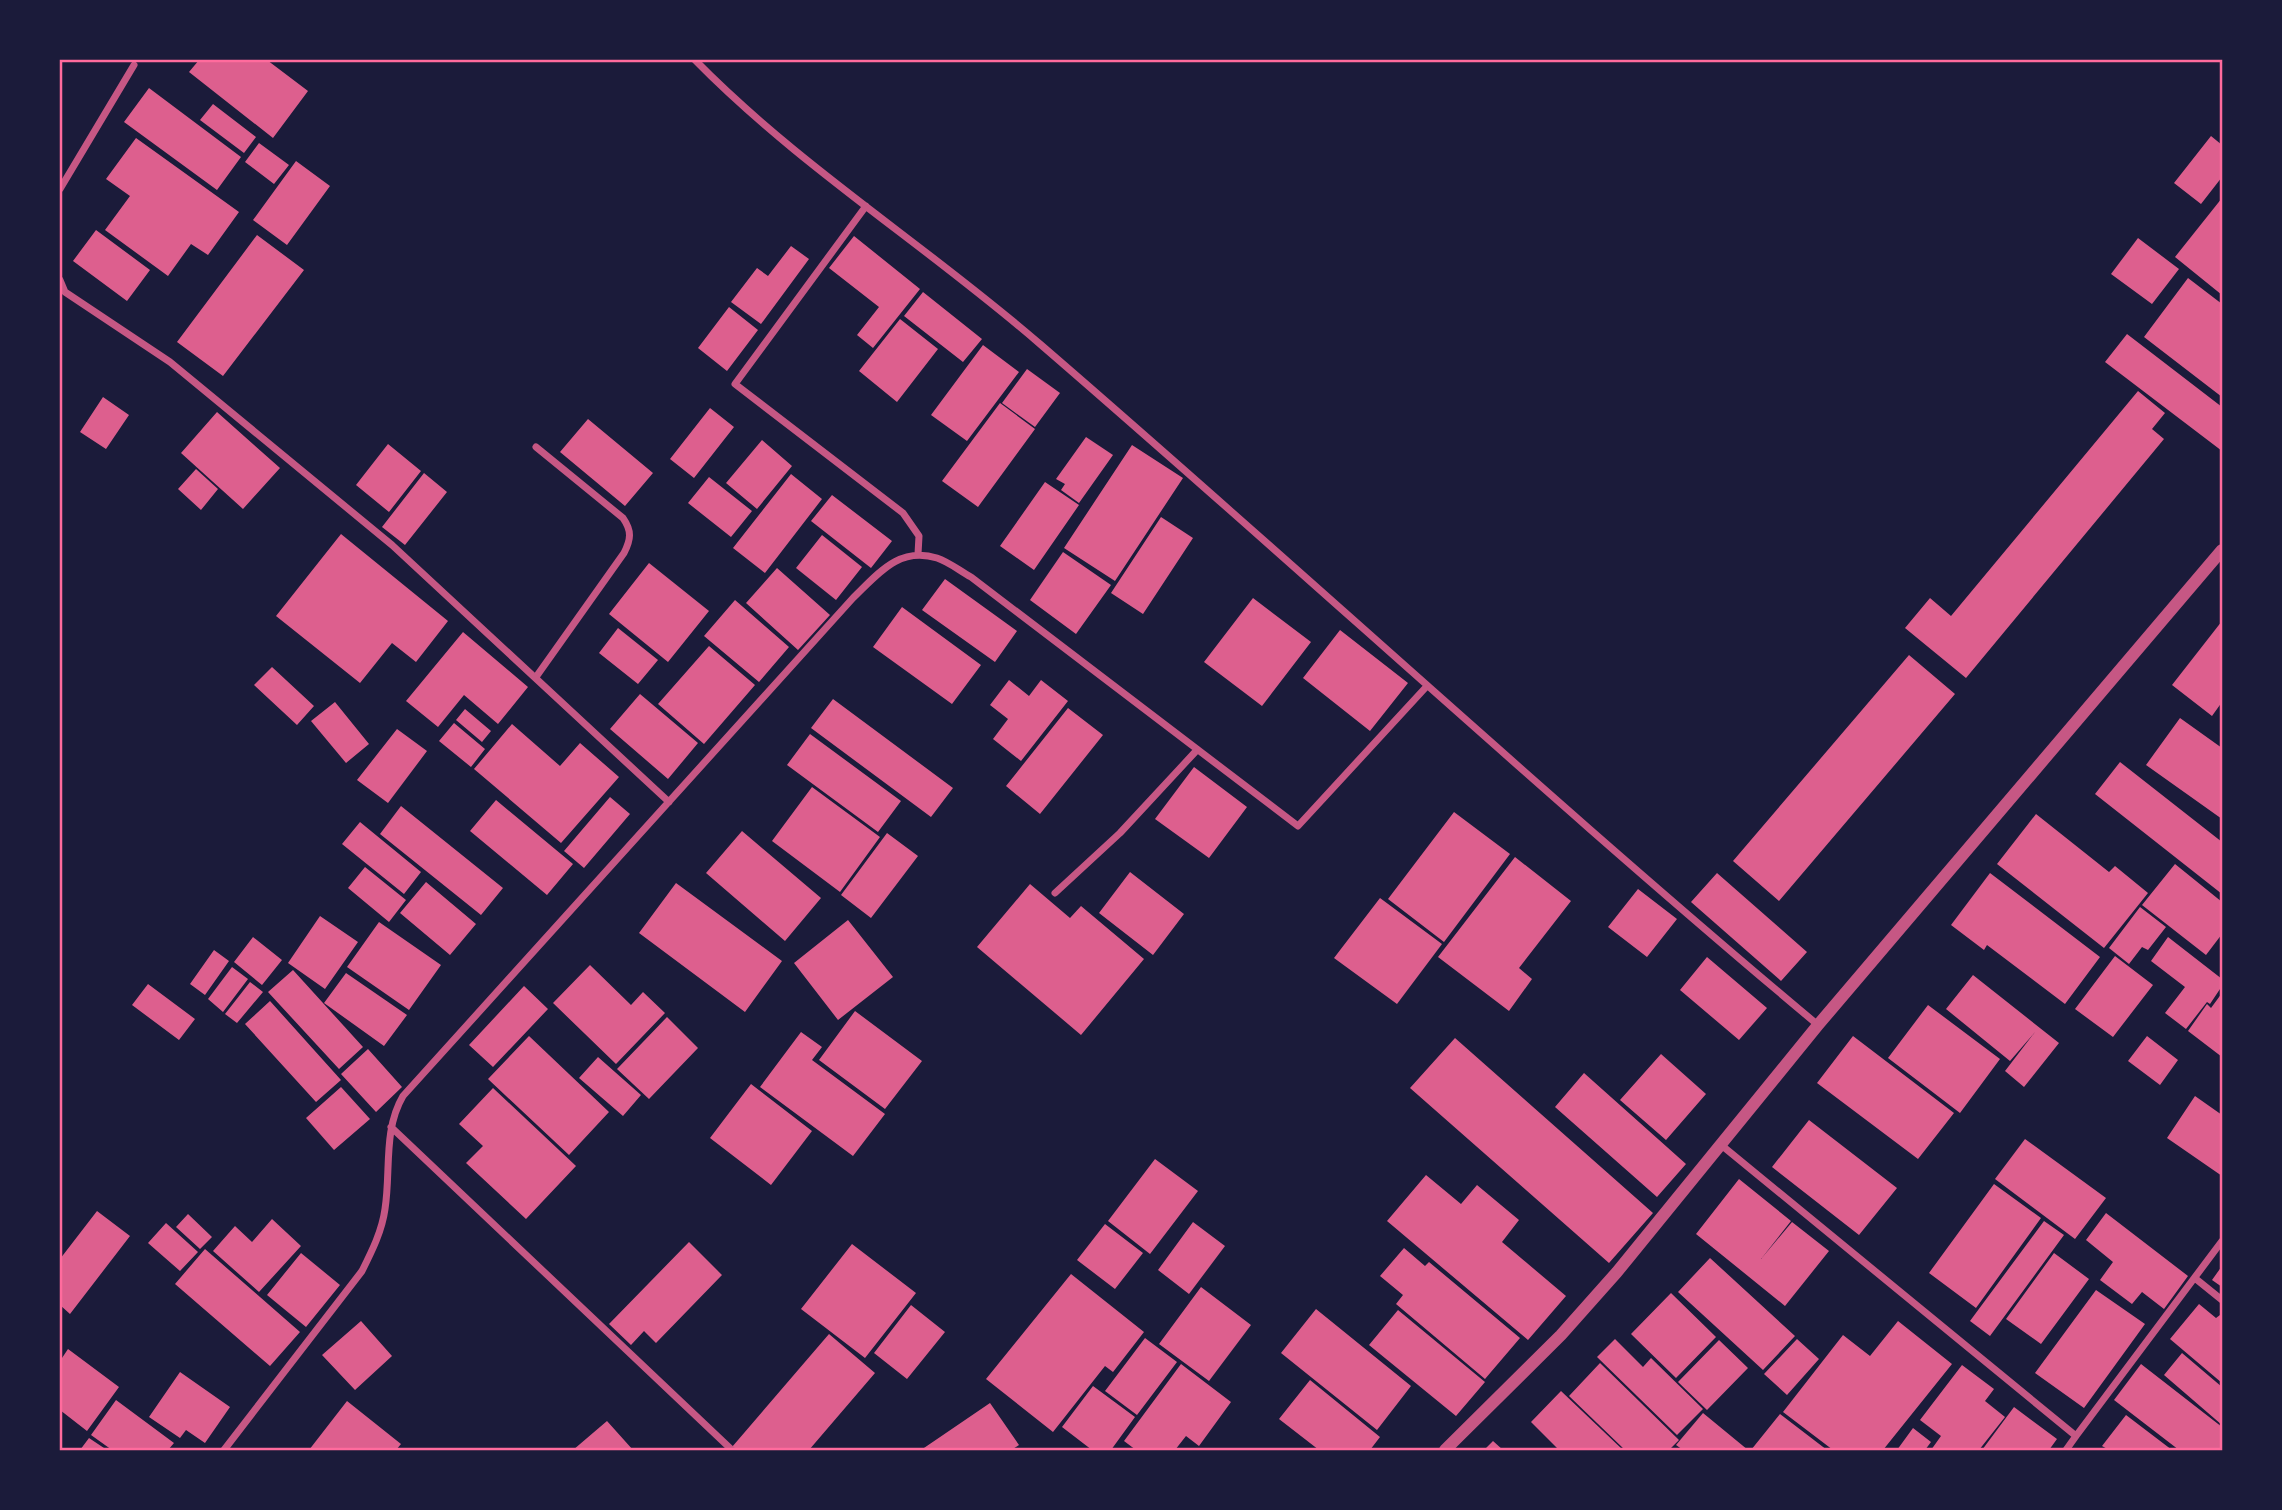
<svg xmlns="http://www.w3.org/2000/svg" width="2282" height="1510" viewBox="0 0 2282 1510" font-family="Inter,sans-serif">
  <rect width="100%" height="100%" fill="#1b1b3a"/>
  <path fill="#dd5f8e" d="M199,60H267L308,91L273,138L189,72Z
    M149,88L241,157L217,190L124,122Z
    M213,104L256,137L244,153L200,120Z
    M2211,136L2222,145V177L2201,204L2174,183Z
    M136,138L239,212L208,255L191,244L168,276L105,230L130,196L106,179Z
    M259,143L289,165L274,184L245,162Z
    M296,161L330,186L287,245L253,220Z
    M2222,198V295L2175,257Z
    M96,230L150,270L127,301L73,261Z
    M257,235L304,270L223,376L177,342Z
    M854,236L920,289L873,348L857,335L879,307L829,268Z
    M2138,238L2179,269L2152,304L2111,274Z
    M791,246L809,259L761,324L731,302L757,268L768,276Z
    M2188,278L2222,304V397L2144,337Z
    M923,292L982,339L963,362L904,316Z
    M729,307L758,330L727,371L698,348Z
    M900,319L938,349L897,402L859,371Z
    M2127,334L2222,407V451L2105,362Z
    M983,345L1019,372L967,441L931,415Z
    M1027,369L1060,393L1035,427L1002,403Z
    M2138,391L2165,413L2152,429L2164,439L1966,678L1905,628L1930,598L1951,616Z
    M103,397L129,415L106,449L80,432Z
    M1000,403L1035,429L978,507L942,481Z
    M710,408L734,427L694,478L670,459Z
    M217,412L280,468L243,509L181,453Z
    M588,419L653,473L625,506L560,452Z
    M1086,437L1113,455L1079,503L1061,490L1065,484L1056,479Z
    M762,440L792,466L757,509L726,483Z
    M388,444L421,471L389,512L356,485Z
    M1132,445L1183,478L1115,581L1064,548Z
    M196,469L218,489L201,510L178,489Z
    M424,473L447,492L405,545L382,527Z
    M791,474L822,499L765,573L733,548Z
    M709,477L752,511L731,537L688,503Z
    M1045,482L1079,505L1034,570L1000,546Z
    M832,495L892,541L871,568L811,521Z
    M1161,517L1193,538L1143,614L1111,593Z
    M341,534L448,621L416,662L392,643L360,683L276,616Z
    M822,535L862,567L836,600L796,568Z
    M1063,552L1111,585L1076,634L1030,600Z
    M649,563L709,611L668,662L609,614Z
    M777,568L830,615L798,650L746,603Z
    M945,579L1017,631L995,662L922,610Z
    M1253,598L1311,642L1262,706L1204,662Z
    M735,600L789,647L759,682L704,636Z
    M902,607L981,665L952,704L873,647Z
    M2222,621V702L2212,716L2172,685Z
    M618,628L658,660L638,684L599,653Z
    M1340,630L1408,683L1370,731L1303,678Z
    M463,632L528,687L498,724L464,695L438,727L406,701Z
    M709,646L755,685L704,744L658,704Z
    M1909,655L1955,694L1779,901L1733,861Z
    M272,667L314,706L297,725L254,685Z
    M1009,680L1029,696L1041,680L1068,701L1021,761L993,739L1008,719L990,705Z
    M640,694L698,743L668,779L610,729Z
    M833,699L953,788L931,817L811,728Z
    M335,702L369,744L346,763L311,721Z
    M1068,708L1103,735L1040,814L1006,786Z
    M465,709L491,731L482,742L456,720Z
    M2180,718L2222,748V819L2146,765Z
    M454,723L485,749L471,767L439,741Z
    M512,724L560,766L580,743L619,777L561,843L474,769Z
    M397,729L427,751L388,803L357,780Z
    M810,734L901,801L878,832L787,765Z
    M2120,762L2222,842V894L2095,794Z
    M1194,767L1247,807L1209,858L1155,819Z
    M812,787L880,837L840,892L772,841Z
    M610,797L630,814L584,868L564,851Z
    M496,800L573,864L547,895L470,831Z
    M401,806L503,888L481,915L380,834Z
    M1454,812L1510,854L1444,942L1388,899Z
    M2036,814L2109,872L2115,866L2148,893L2104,948L1997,864Z
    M360,822L421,872L404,894L342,844Z
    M742,831L821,898L785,941L706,873Z
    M887,833L918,856L871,918L841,895Z
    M1515,857L1571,901L1519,968L1532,979L1509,1011L1438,957Z
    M2175,864L2222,902V934L2206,955L2142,905Z
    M365,867L406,900L389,922L348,888Z
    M1130,872L1184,914L1153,955L1099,913Z
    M1717,873L1807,952L1781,981L1691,902Z
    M1990,873L2100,957L2065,1004L1987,945L1984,950L1951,925Z
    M426,882L476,924L450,955L400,913Z
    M676,883L782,961L745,1012L639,933Z
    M1030,884L1070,918L1081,906L1144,959L1081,1035L977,947Z
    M1638,889L1677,919L1647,957L1608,927Z
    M1380,898L1442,944L1397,1004L1334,958Z
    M2140,907L2166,927L2148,950L2142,947L2129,964L2109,948Z
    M320,916L358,942L325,989L288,963Z
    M848,920L893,977L838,1020L794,963Z
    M379,922L441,965L409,1010L347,967Z
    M253,937L282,960L262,985L234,962Z
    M2168,937L2222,979V986L2210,1004L2207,1002L2186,1029L2165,1013L2185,987L2151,961Z
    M214,950L229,961L205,995L190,984Z
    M2115,956L2153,985L2113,1037L2075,1009Z
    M1707,957L1767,1008L1739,1040L1680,990Z
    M590,965L631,1005L643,992L665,1013L616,1064L553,1003Z
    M232,967L248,979L223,1012L208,999Z
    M293,970L363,1047L339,1069L268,992Z
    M346,973L407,1015L384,1046L324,1003Z
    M1973,975L2059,1043L2024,1087L2005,1071L2035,1032L2010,1061L1946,1009Z
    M250,982L263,992L237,1023L225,1014Z
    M148,984L195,1019L179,1040L132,1005Z
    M524,986L548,1009L493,1067L469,1045Z
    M2222,993V1057L2188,1031L2207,1004L2211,1008Z
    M270,1001L341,1080L316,1102L245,1024Z
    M1928,1005L2000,1059L1960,1113L1888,1058Z
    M855,1011L922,1061L885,1109L819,1060Z
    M667,1017L698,1048L649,1099L617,1069Z
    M801,1032L822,1047L812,1060L885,1114L853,1156L760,1087Z
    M529,1036L609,1112L569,1155L488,1079Z
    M1853,1036L1954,1113L1918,1159L1817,1083Z
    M2147,1036L2178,1060L2160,1085L2128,1061Z
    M1455,1038L1653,1213L1609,1263L1410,1088Z
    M368,1049L402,1087L376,1112L341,1074Z
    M1661,1054L1706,1094L1666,1140L1620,1100Z
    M598,1057L641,1095L623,1116L579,1078Z
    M1584,1073L1686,1164L1657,1197L1555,1107Z
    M751,1084L812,1131L771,1185L710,1138Z
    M341,1087L370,1119L334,1150L306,1118Z
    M493,1088L576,1166L526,1219L466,1163L483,1146L459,1124Z
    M2195,1096L2222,1115V1176L2167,1138Z
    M1809,1120L1897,1188L1859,1235L1772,1167Z
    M2025,1139L2106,1198L2075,1239L1995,1179Z
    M1155,1159L1198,1191L1150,1254L1108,1221Z
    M1426,1175L1461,1204L1477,1185L1519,1220L1502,1242L1566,1296L1528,1340L1387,1221Z
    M1739,1179L1791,1221L1761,1259L1792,1222L1829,1251L1785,1306L1696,1234Z
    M1994,1184L2041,1218L1976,1308L1929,1273Z
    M97,1211L130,1236L70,1314L60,1305V1259Z
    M2106,1213L2188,1276L2164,1309L2142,1292L2132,1304L2100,1280L2113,1262L2086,1240Z
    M188,1214L212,1237L200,1249L176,1227Z
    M272,1219L301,1246L259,1292L213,1251L235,1226L252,1242Z
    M2044,1221L2064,1235L1990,1336L1970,1321Z
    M1193,1222L1225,1246L1189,1294L1158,1270Z
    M166,1223L198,1252L180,1271L148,1243Z
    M1105,1224L1143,1253L1115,1289L1077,1260Z
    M689,1242L722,1275L656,1343L644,1331L631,1345L609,1324Z
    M852,1244L916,1293L865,1358L801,1309Z
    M1404,1248L1425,1266L1429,1262L1520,1338L1485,1379L1396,1304L1403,1295L1380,1276Z
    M205,1249L300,1332L270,1366L175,1284Z
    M301,1253L340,1285L306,1327L267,1295Z
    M2054,1253L2089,1279L2041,1344L2006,1319Z
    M1710,1258L1795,1336L1763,1370L1678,1292Z
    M2222,1266V1287L2212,1280Z
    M1071,1274L1144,1332L1113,1372L1105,1366L1053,1432L986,1379Z
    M1201,1287L1251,1325L1209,1381L1159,1344Z
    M2096,1290L2145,1324L2084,1408L2035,1373Z
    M1671,1293L1716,1337L1676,1378L1631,1334Z
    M2199,1304L2216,1318L2220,1315L2222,1317V1383L2170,1339Z
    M911,1305L945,1332L907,1379L874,1353Z
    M1316,1309L1411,1386L1377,1430L1281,1353Z
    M1398,1310L1485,1382L1456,1416L1369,1345Z
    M361,1321L392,1356L355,1390L322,1355Z
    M1898,1321L1952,1364L1883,1450H1833L1783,1412L1843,1335L1870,1356Z
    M829,1334L875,1373L809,1450H736L732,1447Z
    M1145,1338L1177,1362L1137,1415L1105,1391Z
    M1615,1339L1643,1367L1651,1358L1703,1409L1677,1435L1597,1357Z
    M1797,1339L1819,1359L1787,1395L1764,1374Z
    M1719,1340L1748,1368L1707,1410L1678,1382Z
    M68,1349L119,1387L87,1431L60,1410V1361Z
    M2182,1353L2222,1387V1425L2164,1375Z
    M1600,1363L1679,1440L1669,1450H1625L1569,1396Z
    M1181,1364L1231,1402L1199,1446L1186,1436L1175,1450H1136L1124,1441Z
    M2141,1364L2222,1427L2221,1450H2179L2114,1400Z
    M1962,1365L1994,1389L1985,1401L2005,1417L1979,1450H1931L1941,1436L1920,1420Z
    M180,1372L230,1407L205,1443L186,1430L180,1438L149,1417Z
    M1310,1380L1380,1437L1370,1450H1319L1279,1419Z
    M1093,1386L1135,1417L1111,1450H1092L1062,1427Z
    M1561,1391L1623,1450H1559L1531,1422Z
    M116,1400L174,1443L168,1450H112L91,1435Z
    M347,1401L401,1444L396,1450H309Z
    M990,1403L1019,1445L1011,1450H921Z
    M2014,1407L2057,1439L2049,1450H1982Z
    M1703,1413L1748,1450H1683L1676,1445Z
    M1780,1414L1827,1450H1751Z
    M2126,1415L2172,1450H2109L2102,1446Z
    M607,1421L633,1450H573Z
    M1913,1428L1931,1442L1925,1450H1897Z
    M89,1438L107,1450H80Z
    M1493,1441L1503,1450H1484Z"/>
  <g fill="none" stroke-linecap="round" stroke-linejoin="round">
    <path stroke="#c65784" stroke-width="7" d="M695,60C799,166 927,246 1040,344C1301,569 1554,804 1818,1025
      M60,189L134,65
      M866,206L735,384L903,513L919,536L918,554
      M60,280L65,292L170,362L392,545L669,802
      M536,447L623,518C632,531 631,539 624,553L536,677
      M1055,893L1120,833L1197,750
      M391,1127L732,1450
      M1720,1144L2076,1436L2066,1450
      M2196,1279L2222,1300
      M2076,1436L2222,1241
      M224,1450L362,1271C372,1251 382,1231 385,1209C391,1171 383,1130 403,1096L853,598C878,574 899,546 937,558C949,562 960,571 971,577L1298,826L1427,686"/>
    <path stroke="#c65784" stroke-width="12" d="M1445,1450L1561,1335L1617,1272L1818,1025L2222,550"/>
  </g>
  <rect width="2282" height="1510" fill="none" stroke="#1b1b3a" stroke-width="122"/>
  <rect x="61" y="61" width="2160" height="1388" fill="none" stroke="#ff6b9d" stroke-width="2.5"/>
</svg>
